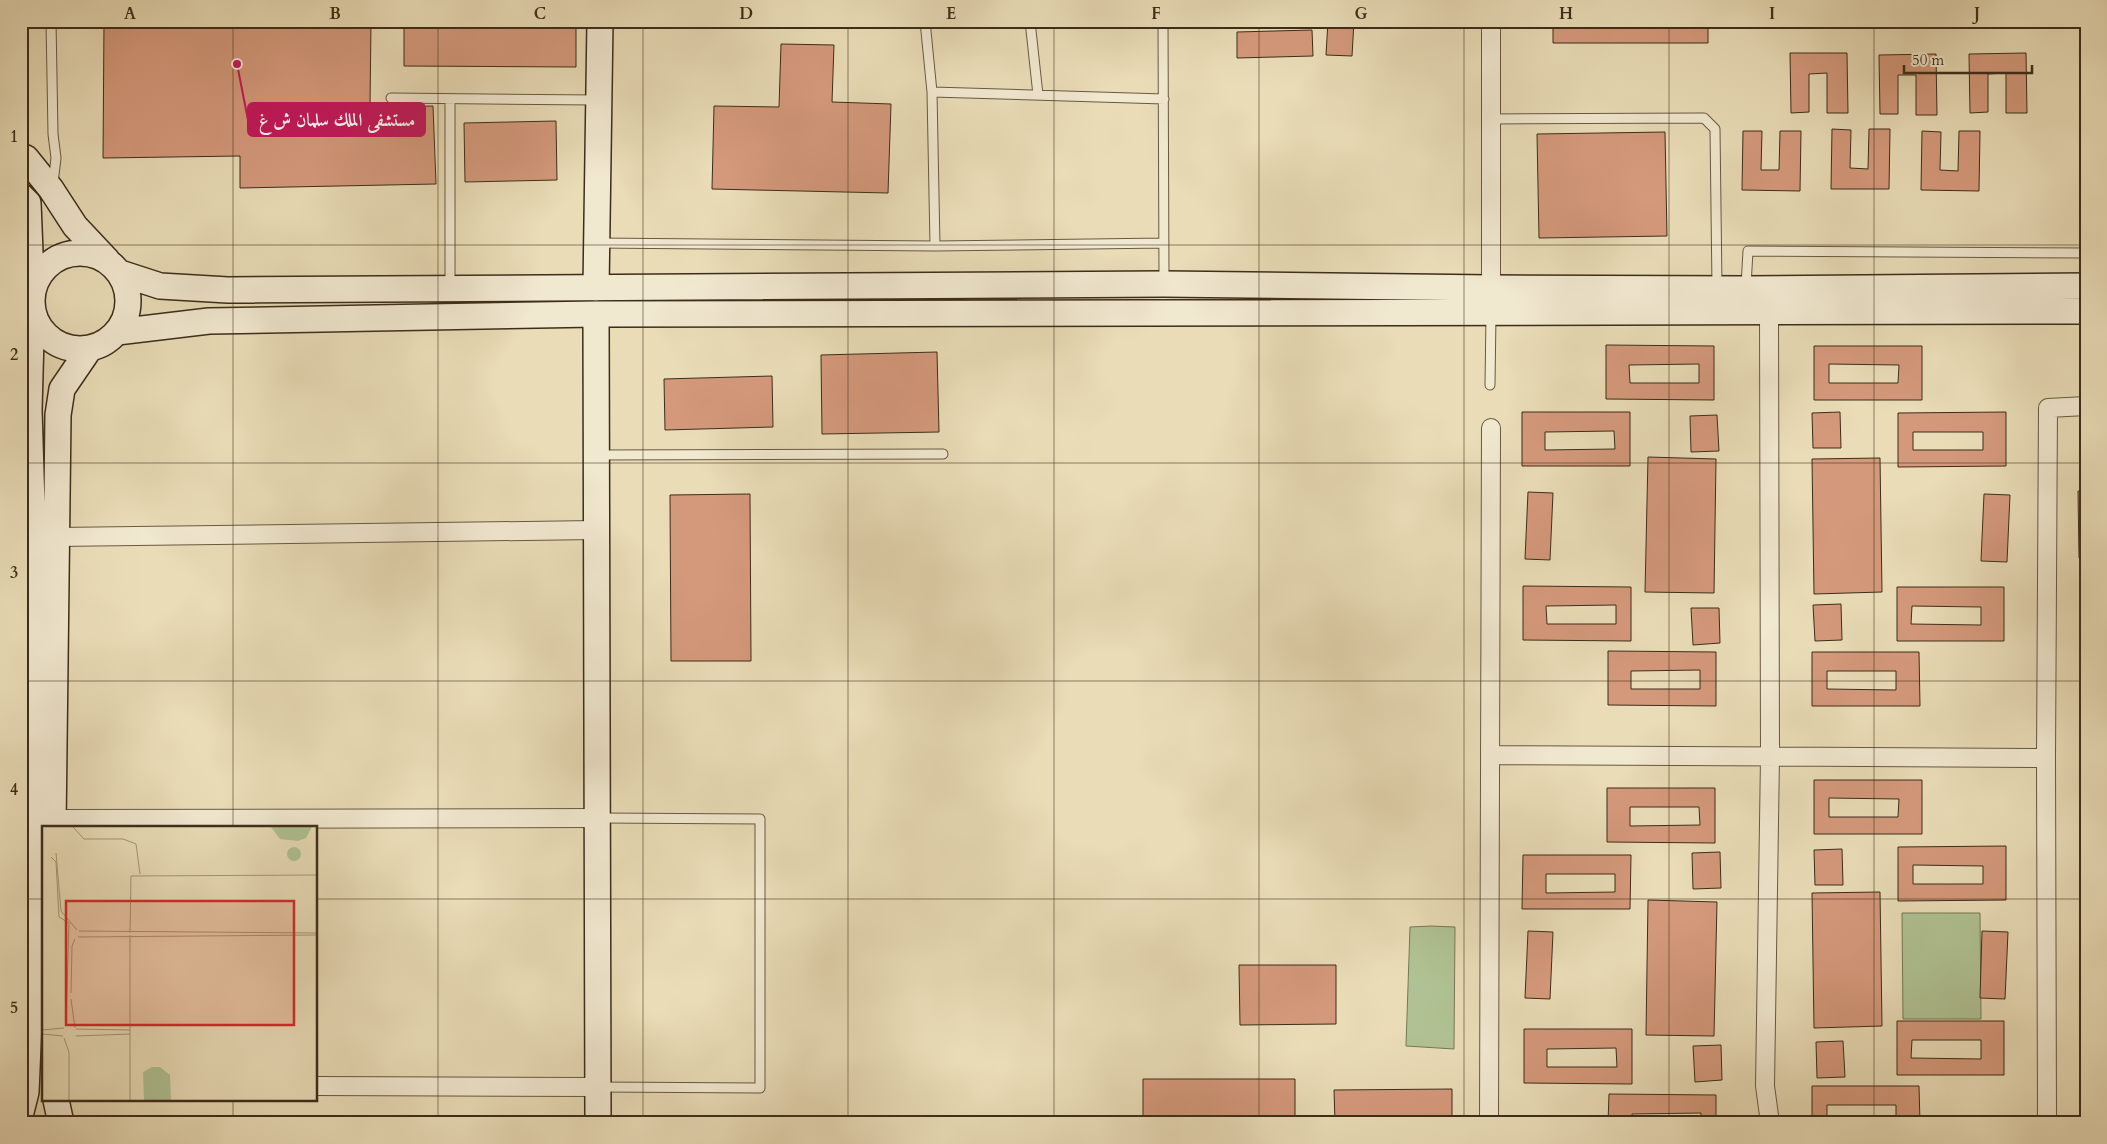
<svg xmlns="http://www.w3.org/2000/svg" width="2107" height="1144" viewBox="0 0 2107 1144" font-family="Cardo,Amiri,serif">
  <rect width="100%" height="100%" fill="#e9dcb7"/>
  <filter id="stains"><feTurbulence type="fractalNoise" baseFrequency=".004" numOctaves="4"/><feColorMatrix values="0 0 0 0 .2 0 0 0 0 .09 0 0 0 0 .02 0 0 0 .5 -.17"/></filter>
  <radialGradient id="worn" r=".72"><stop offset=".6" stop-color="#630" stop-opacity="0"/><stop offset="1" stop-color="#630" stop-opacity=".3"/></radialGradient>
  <path fill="#b0c293" stroke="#767856" d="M1902,913H1980L1981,1019H1903Z
    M1431,926L1455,927L1454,1049L1406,1046L1410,927Z"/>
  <path fill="#d4997b" stroke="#3d2d1a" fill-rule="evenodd" d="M104,21H371L370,107L433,106L436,184L240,188V156L103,158Z
    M404,21H576V67L404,66Z
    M1328,21H1354L1352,56L1326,55Z
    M1553,21H1708V43H1553Z
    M1312,30L1313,56L1237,58V32Z
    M781,44L834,45L832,102L891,104L888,193L712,189L714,106L779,107Z
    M1790,53H1847L1848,113H1827V73L1809,74V112L1791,113Z
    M2026,53L2027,113H2006V73L1988,74V112L1970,113L1969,54Z
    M1936,54L1937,115H1916V75H1898V114H1880L1879,55Z
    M556,121L557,180L465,182L464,123Z
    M1832,129L1851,130L1850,168L1868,169L1869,129H1890L1889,189H1831Z
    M1743,131H1762L1761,170H1779L1780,131H1801L1800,191L1742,190Z
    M1922,131L1941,132L1940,170L1958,171L1959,131H1980L1979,191L1921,190Z
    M1665,132L1667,236L1539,238L1537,134Z
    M1606,345L1714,346V400L1606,399ZM1699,364V383H1630L1629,365Z
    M1814,346H1922V400H1814ZM1829,364L1899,365L1898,383H1829Z
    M937,352L939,432L822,434L821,355Z
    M772,376L773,427L665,430L664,379Z
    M1522,412H1630V466H1522ZM1614,431L1615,449L1545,450V432Z
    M1840,412L1841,448H1813L1812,413Z
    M2006,412V466L1898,467V413ZM1913,432H1983V450H1913Z
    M1717,415L1719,451L1691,452L1690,416Z
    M1648,457L1716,459L1714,593L1645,592Z
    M1880,458L1882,592L1814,594L1812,459Z
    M2078,491H2086V558H2079Z
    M1528,492L1553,493L1550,560L1525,559Z
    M750,494L751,661H671L670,495Z
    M1984,494L2010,495L2007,562L1981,561Z
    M1523,586L1631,587V641L1523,640ZM1616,605V624H1547L1546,606Z
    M1897,587H2004V641H1897ZM1912,606L1981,607V625L1911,624Z
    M1841,604L1842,640L1815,641L1813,605Z
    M1691,608H1719L1720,643L1693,645Z
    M1608,651L1716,652V706L1608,705ZM1700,670V689H1631V671Z
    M1812,652H1919L1920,706H1812ZM1827,671H1896V690L1827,689Z
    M2080,715H2086V781H2080Z
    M1814,780H1922V834H1814ZM1829,798L1899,799L1898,817H1829Z
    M1607,788H1715V843L1607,842ZM1630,807H1699L1700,825L1630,826Z
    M2006,846V900L1898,901V847ZM1913,865L1983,866V884H1913Z
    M1842,849L1843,885H1815L1814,850Z
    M1720,852L1721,888L1693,889L1692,853Z
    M1523,855H1631L1630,909H1522ZM1546,874H1615V892L1546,893Z
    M1880,892L1882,1026L1814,1028L1812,893Z
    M1648,900L1717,902L1714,1036L1646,1035Z
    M1528,931L1553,932L1550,999L1525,998Z
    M1982,931L2008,932L2005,999L1980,998Z
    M2080,932H2086V998H2081Z
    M1239,965H1336V1024L1240,1025Z
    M1897,1021H2004V1075H1897ZM1912,1040H1981V1059L1911,1058Z
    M1524,1029H1632V1084L1524,1083ZM1616,1048L1617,1067H1547V1049Z
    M1843,1041L1845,1077L1817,1078L1816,1042Z
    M1721,1045L1722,1080L1695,1082L1693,1046Z
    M1143,1079H1295V1123H1143Z
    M1812,1086H1919L1920,1123H1896V1105H1827V1123H1812Z
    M1452,1089V1123H1335L1334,1090Z
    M1609,1094L1716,1095V1123H1701V1113L1632,1114V1123H1608Z"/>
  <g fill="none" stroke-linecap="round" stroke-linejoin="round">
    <g stroke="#685941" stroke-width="11">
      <path id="lane" d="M51,21L53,134L56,158L53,183
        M925,21L932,92L935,246
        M1030,21L1038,95
        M1163,21L1164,283
        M932,92L1164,99
        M391,98L596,100
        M450,99V287
        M1491,119L1704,118L1715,129L1717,287
        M597,243L935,246L1164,243
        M1746,286L1748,251L2086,253
        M1490,385L1491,315
        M597,455L943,454
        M599,818L760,819V1088L599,1087"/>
    </g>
    <g stroke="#685941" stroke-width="20">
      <path id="street" d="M1491,288V21
        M1769,312L1770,757L1765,1086L1770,1123
        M56,537L595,530
        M1490,755L2046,758
        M53,819L596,818
        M316,1086L598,1087
        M1489,1123L1491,428
        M2047,1123L2046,758L2048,408L2086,406"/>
    </g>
    <g stroke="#3d2d1a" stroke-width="28">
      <path id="secondary" d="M21,156L26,158L51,189L75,226L107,260
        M21,196L28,203L32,301L29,410L33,536L31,760L33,929L26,1092L21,1112
        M32 301a48 48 0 1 1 96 0a48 48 0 1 1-96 0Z
        M120,273L160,286L228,290L1164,284L1491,288L1746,289L2086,286
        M596,288L600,21
        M596,314L598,1123
        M117,332L209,321L596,314L2086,311
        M53,828L58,415L62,389L90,348
        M56,1100L61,1123"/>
    </g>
    <use href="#lane" stroke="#f1e8d0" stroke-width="9"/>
    <use href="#street" stroke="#f1e8d0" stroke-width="18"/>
    <use href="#secondary" stroke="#f1e8d0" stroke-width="25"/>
  </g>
  <path fill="none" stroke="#3d2d1a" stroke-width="1" stroke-opacity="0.55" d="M233,21V828M438,21V1123M643,21V1123M848,21V1123M1054,21V1123M1259,21V1123M1464,21V1123M1669,21V1123M1874,21V1123M21,245H2086M21,463H2086M21,681H2086M21,899H44M316,899H2086M233,1100V1123"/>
  <g transform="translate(42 826)">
    <rect width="275" height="275" fill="#e9dcb7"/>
    <path d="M229,1H270L264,12L256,15L238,13ZM245 28a7 7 0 1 1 14 0a7 7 0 1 1-14 0ZM110,241H118L128,249L129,274H102L101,246Z" fill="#b0c293"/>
    <path fill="none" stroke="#a49678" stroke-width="1" d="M31,1L42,13H81L94,18L98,48M14,27L19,85L35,104M9,31L14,36L17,91L27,97L24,200M37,105L275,107M88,107L89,50L275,49M88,109V274M36,111L275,109M29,167L30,120L33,113M29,173L33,202M34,203L88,204M0,204L22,202M0,208L21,210M34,210L88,208M22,212L27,226V274"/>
    <path fill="#d62828" fill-opacity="0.15" stroke="#d62828" stroke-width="2.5" d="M24,75H252V199H24Z"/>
    <rect width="275" height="275" fill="none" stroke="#3d2d1a" stroke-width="2.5"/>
  </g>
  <path fill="none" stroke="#c2185b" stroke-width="2" d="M237 64L248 120"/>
  <circle fill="#c2185b" stroke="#f1e8d0" stroke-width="2" cx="237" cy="64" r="5"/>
  <rect fill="#c2185b" stroke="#c2185b" stroke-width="2" x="248" y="103" width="177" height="33" rx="5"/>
  <g font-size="18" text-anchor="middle" font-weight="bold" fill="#fff">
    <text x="337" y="126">مستشفى الملك سلمان ش غ</text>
  </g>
  <rect width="2107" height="1144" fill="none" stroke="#e9dcb7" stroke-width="55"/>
  <path d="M1904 65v8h128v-8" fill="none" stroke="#3d2d1a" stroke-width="2.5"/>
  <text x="1912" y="65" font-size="15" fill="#3d2d1a" stroke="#f1e8d0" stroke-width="4" paint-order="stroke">50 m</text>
  <rect x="28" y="28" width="2052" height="1088" fill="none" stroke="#3d2d1a" stroke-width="2"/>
  <g font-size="16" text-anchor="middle" font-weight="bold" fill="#3d2d1a">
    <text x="130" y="19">A</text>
    <text x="335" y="19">B</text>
    <text x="540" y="19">C</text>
    <text x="746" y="19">D</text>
    <text x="951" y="19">E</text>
    <text x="1156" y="19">F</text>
    <text x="1361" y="19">G</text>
    <text x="1566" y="19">H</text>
    <text x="1772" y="19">I</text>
    <text x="1977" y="19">J</text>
    <text x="14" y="142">1</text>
    <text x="14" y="360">2</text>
    <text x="14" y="578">3</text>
    <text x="14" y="795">4</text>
    <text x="14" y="1013">5</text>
  </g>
  <rect width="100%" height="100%" filter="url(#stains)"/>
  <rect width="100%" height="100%" fill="url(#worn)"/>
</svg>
